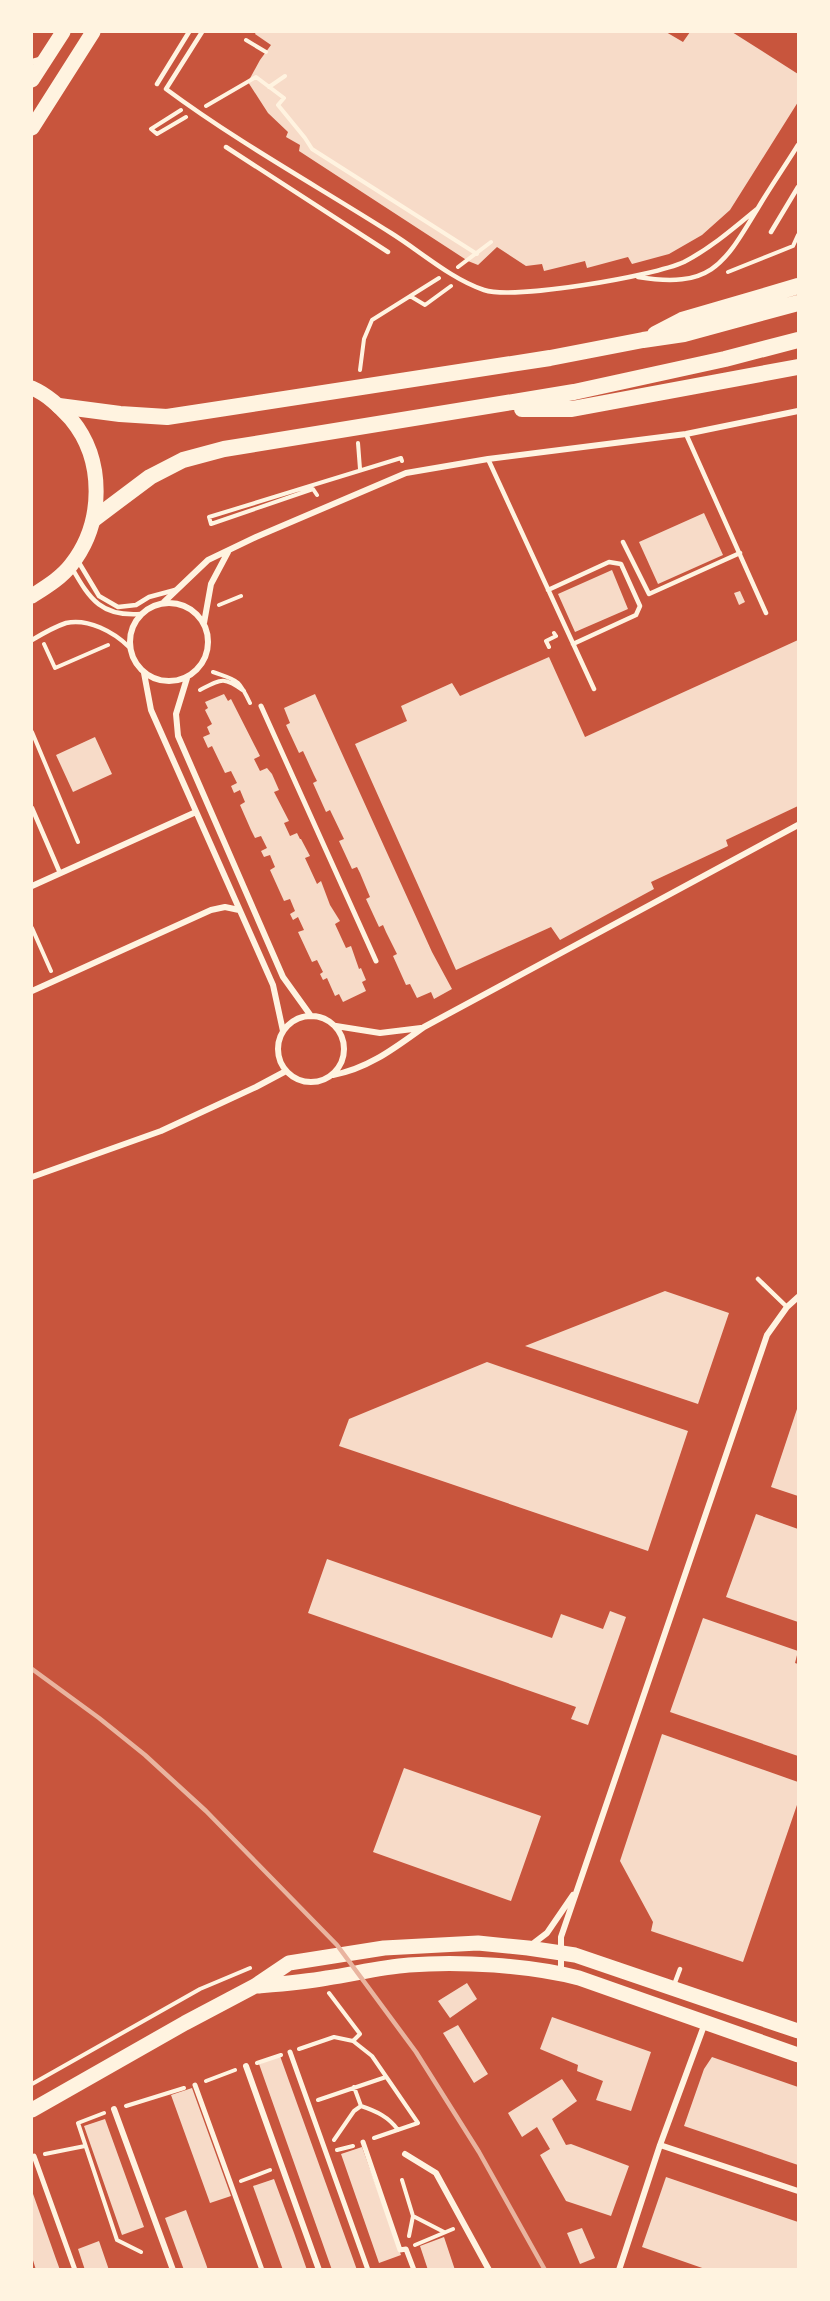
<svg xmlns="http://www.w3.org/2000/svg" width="830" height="2301" viewBox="0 0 830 2301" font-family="'Noto Serif',serif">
  <rect width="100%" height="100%" fill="#c8553d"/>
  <path fill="#f7dbc8" d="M256,32H666L683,42L690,32H732L798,74V102L730,210L702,235L669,254L632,264L628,257L587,268L585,261L544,271L542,264L526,266L497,247L478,265L468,261L299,151L300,145L286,137L288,132L268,113L248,82L260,60L271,45L255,34Z
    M704,513L723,555L658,584L639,542Z
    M612,570L628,609L575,632L558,594Z
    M740,591L745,602L739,605L734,593Z
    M798,640V789L797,790L798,806L726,840L728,846L651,882L654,889L560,940L551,927L456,970L355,744L407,721L401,706L452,683L460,696L549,657L585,737Z
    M224,694L228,701L231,699L260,756L254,759L260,771L267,768L272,774L279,790L274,792L289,821L284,823L290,836L297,833L300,839H301L310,856L305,858L317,884L321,881L330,905L340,921L335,924L346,948L351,946L359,969L361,968L366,980L362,982L366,991L343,1002L339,994L335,996L327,978L323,980L320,974L323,972L317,960L312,962L298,932L304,930L298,917L293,920L290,914L295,911L290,899L284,901L270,870L275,867L270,855L264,857L261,851L267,848L261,836L255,838L251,830L240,805L245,802L240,790L234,793L231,786L237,783L231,771L225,773L212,746L208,748L203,737L210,734L207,727L212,724L205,710L208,708L205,702Z
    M315,694L432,952L452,989L434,999L431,992L417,998L410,984L406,985L393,956L397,954L386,932L383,925L379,927L366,899L370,897L360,873L357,867L352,869L339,841L344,839L330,810L326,812L313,783L317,781L314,775L303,751L299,753L286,725L290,723L284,708Z
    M95,737L112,774L73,792L56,755Z
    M665,1291L729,1313L698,1404L525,1346Z
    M487,1362L688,1431L648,1551L339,1446L349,1419Z
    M798,1406V1496L771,1487Z
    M756,1514L798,1529V1622L726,1597Z
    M327,1559L552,1638L561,1614L603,1629L610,1611L626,1617L588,1725L571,1719L576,1707L308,1613Z
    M703,1618L798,1651L795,1663L798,1664V1756L670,1712Z
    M662,1734L798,1782V1802L743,1962L651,1931L653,1922L620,1861Z
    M404,1768L541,1816L511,1901L373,1852Z
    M467,1983L477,1999L450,2018L438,2001Z
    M552,2017L651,2052L631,2111L596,2100L603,2081L577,2071L578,2065L540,2049Z
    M458,2025L488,2074L474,2083L443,2033Z
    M280,2056L357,2270H332L259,2064Z
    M712,2057L798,2087V2165L684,2126L704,2069Z
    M562,2079L577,2101L552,2119L566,2145L571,2144L629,2166L611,2216L566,2201L540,2155L550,2149L537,2127L522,2137L508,2113Z
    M192,2088L231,2196L210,2203L171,2095Z
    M105,2119L144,2227L122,2235L84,2126Z
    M362,2147L401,2255L379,2263L341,2154Z
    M666,2177L798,2222V2270H708L642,2247Z
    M274,2179L294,2233L307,2270H283L253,2186Z
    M32,2191L56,2259L60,2270H36L32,2257Z
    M186,2210L206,2264L208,2270H184L165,2218Z
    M582,2228L595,2258L580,2264L567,2233Z
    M444,2237L455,2270H428L420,2246Z
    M99,2241L109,2270H85L78,2249Z"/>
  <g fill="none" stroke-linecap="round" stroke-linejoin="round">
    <path stroke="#fff3e0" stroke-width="4" d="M246,40L266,52
      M269,87L285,76
      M206,106L256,77L284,98L278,105L305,138L312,149L477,254
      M181,110L151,129L157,134L186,117
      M458,267L491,242
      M728,272L793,246L798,235
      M410,296L425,305L451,286
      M360,370L364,339L372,320L439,278
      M358,443L360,469
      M317,495L313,489L211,524L209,517L401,458L402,461
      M219,605L241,596
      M44,644L55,668L108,645
      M549,647L546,641L556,636L554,633
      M213,672C238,681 238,678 250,703
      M200,690C221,679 223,676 244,691
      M32,732L78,842
      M32,928L51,971
      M329,1993L360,2034L353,2041
      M299,2049L334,2037L353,2041L372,2056L418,2123L374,2138
      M257,2063L281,2055
      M206,2081L235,2070
      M32,2084L200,1989L250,1968
      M354,2087L361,2106
      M318,2100L386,2077
      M126,2106L184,2088
      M104,2113L78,2123L117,2240L141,2252
      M334,2140L354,2111L361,2106C376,2111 389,2117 398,2130
      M337,2150L353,2146
      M45,2154L85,2146
      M402,2180L413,2216L409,2236
      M241,2181L270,2170
      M413,2216L444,2232
      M415,2245L453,2229"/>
    <path stroke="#fff3e0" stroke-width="4.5" d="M202,32L166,89C236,141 317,186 391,233C420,251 451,279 484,290C514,300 654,276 684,262C711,248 734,228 757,209
      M157,84L189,32
      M226,147L388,252
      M771,232L798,187
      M638,277C712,289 724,264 758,208C771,186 785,166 798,145
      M686,434L766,613
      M488,459L594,689
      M623,542L649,594L740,553
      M78,561L99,596L118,607L136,605L149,597L175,590
      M72,568C90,600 102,617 141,614
      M548,590L609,562L621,564L640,606L636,615L573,644
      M32,640C42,634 54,627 66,623C88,618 114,632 129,647
      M32,808L60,873
      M758,1279L787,1307
      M674,1985L680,1969"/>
    <path stroke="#fff3e0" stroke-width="5" d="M261,706L376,961
      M290,2052L368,2270
      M195,2085L262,2270
      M363,2142L400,2250L406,2249L414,2270
      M34,2156L75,2270"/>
    <path stroke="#fff3e0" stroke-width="6" d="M32,62L43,59
      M164,602L208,560L256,537L406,473L488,459L686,434L798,411
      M130 642a39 39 0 1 1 78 0a39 39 0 1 1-78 0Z
      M204,623L211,584L228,552
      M144,673L151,710L273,985L283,1031
      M187,678L176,714L178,736L283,977L311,1016
      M32,886L196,812
      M32,991L211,910L225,907L239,910
      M278 1049a33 33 0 1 1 66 0a33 33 0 1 1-66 0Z
      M336,1026L380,1033L421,1028
      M333,1075C368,1069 396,1047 424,1027L798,825
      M32,1177L161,1131L256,1087L286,1071
      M530,1946L547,1933L573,1895
      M561,1973V1937L767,1335L787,1307L798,1297
      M246,2066L319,2270
      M114,2109L173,2270
      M660,2145L798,2191
      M405,2154L436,2173L489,2270
      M619,2270L660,2145L705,2023"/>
    <path stroke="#fff3e0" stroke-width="15" d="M258,1986C281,1984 305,1982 327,1978C354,1974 381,1967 409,1965C460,1961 529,1965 579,1978L798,2055
      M32,2110L185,2023L255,1986L289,1963L384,1948L478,1943L528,1948L575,1955L798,2031"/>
    <path stroke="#fff3e0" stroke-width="15" d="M32,80L63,32
      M32,128L93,32
      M32,388C48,395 59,406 71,419C105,460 104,523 71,565C61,578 46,587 32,596"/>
    <path stroke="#fff3e0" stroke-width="16" d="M655,334L682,320L798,286
      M59,406L120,414L167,417L550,358L643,340L684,334L798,303
      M522,409H572L798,367
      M94,519L150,477L183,460L224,449L574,392L725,359L798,340"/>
    <path stroke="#e9b49f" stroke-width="4.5" d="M32,1669L99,1718L145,1755L206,1811L337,1945L416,2052L479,2152L545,2270"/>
  </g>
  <rect width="830" height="2301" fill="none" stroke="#fff3e0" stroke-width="66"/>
</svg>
